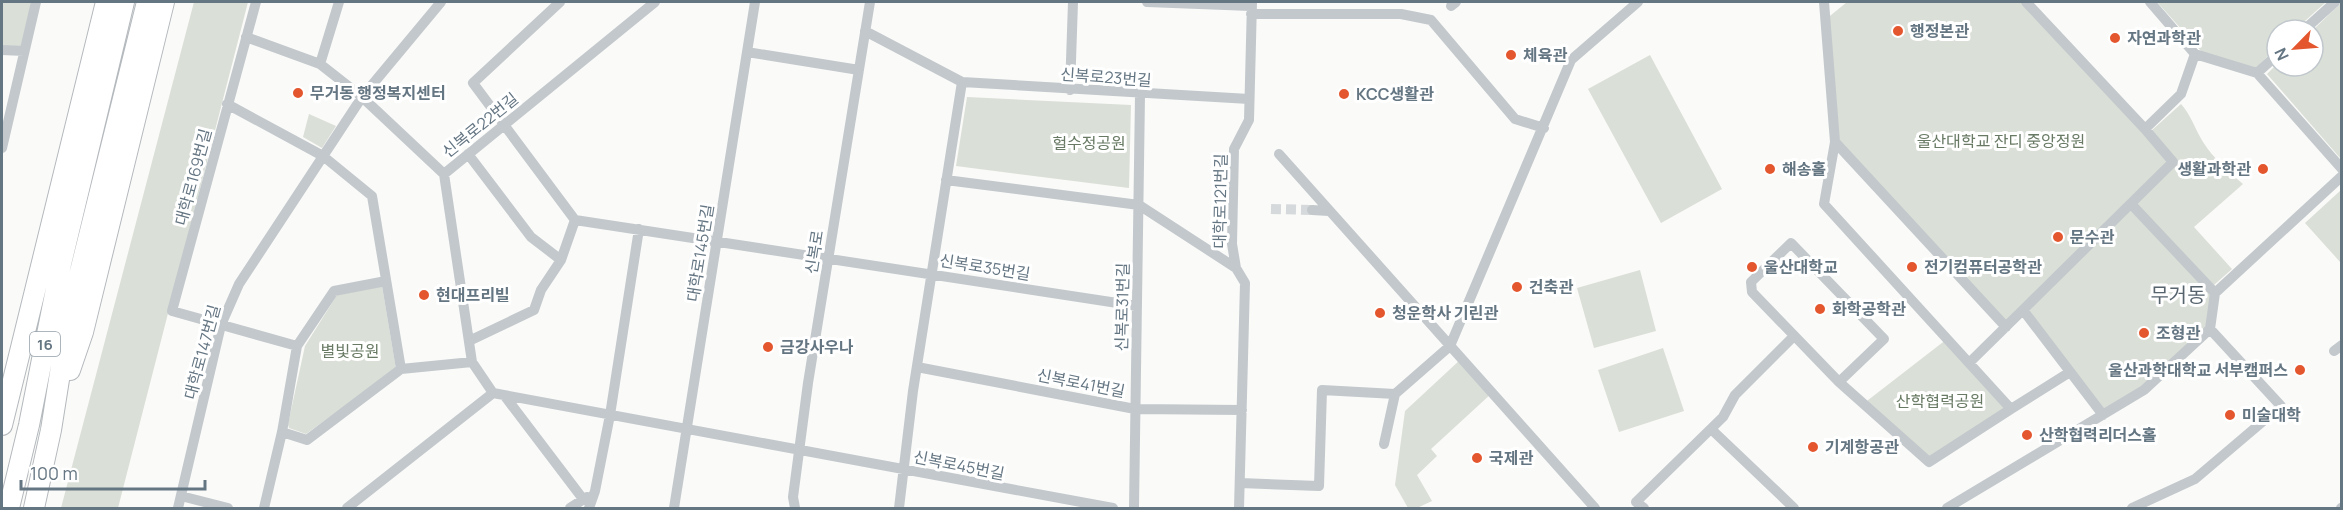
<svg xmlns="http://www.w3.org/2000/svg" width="2343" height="510" viewBox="0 0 2343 510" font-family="Manrope,'Noto Sans KR',sans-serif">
  <rect width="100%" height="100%" fill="#fafaf8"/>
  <path fill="#dadfd7" d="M2,2H36L24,51L2,50Z
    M194,2H248L118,508H61Z
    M1847,2H2026L2173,162L2006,327L1835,142L1825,20Z
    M2157,2H2326L2295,30H2277V47L2255,69L2202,52Z
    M2341,3V159L2267,74L2277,64V66H2313V30Z
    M1650,55L1722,189L1661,223L1588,89Z
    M967,97L1131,105L1129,188L956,166Z
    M2181,104C2191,115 2195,129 2203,142C2214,159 2228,171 2243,184L2194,227L2232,269L2214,285L2136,204L2177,161L2151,131Z
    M309,114L336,126L322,148L303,137Z
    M2341,190V263L2305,223Z
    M2129,209L2212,295L2207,327L2140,388L2102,410L2026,310Z
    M1640,270L1656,331L1594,348L1577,288Z
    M382,286L396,369L306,434L289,428L288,424L305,346L337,295Z
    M1947,339L2011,409L1929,462L1863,404Z
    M1663,348L1684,411L1619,432L1598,370Z
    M1461,359L1492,393L1431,449L1437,456L1417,475L1432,501L1417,508H1408L1395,485L1405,411Z"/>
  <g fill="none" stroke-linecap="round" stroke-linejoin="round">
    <path stroke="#d5d9db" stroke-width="10" stroke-dasharray="10 5" stroke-linecap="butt" d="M1271,209L1312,210"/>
    <g stroke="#b4b9bd" stroke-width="22">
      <path id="motorway" d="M70,370L83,332L164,2
        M2,425L106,2
        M9,508L29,425L61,264L124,2
        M34,508L51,430L69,316L147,2"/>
    </g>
    <path stroke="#c3c8cc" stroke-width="10" d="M256,2L172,311L297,346
      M560,2L473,83L575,220L1137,306
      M1147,2L1251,6
      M1824,2L1835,142L1824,204L2011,409L1929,462L1839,382L1752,292L1751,282L1791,243L1884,339L1839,382
      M2150,2L2195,54L2257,73L2277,55
      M1451,6L1456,2
      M1251,14H1401L1431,20L1515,119L1544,128
      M2304,30L2335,2
      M865,31L962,82L1249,99
      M246,37L320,64L362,97L444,174
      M2,50L24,51
      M747,52L859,70
      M320,64L339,2
      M2257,73L2342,169
      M1070,90L1073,2
      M227,104L323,156L372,196L401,369L472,362
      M2145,129L2181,94L2195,54
      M1835,142L2006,327
      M2,148L36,2
      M468,154L531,237L561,260
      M1279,154L1595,508
      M946,180L1139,205L1236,268
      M2131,204L2215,293L2342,176
      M1312,210L1329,211
      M2023,310L2103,415
      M469,341L534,310L541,290L561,260L575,220
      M2334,351L2342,345
      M1969,363L2173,162L2145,129L2026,2
      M917,367L1135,409L1242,410
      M493,393L472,362L444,174L655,2
      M504,395L583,499
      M2011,409L2070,372
      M1711,429L1794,508
      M282,432L307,440L401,369
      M1384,444L1395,394
      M1240,483L1319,486L1322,390L1395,394L1450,346L1571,60L1638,2
      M181,496L228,508
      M178,508L221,325L239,284L362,97L441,2
      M264,508L282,432L297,346L334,291L386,281
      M347,508L493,393L1113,508
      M570,508L587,497
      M589,508L595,491L610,415L639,229
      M674,508L755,2
      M795,508L793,497L808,383L870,2
      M899,508L913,391L962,82
      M1134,508L1140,95
      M1239,508L1245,283L1236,268L1232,244L1234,149L1249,120L1252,2
      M1644,508L1636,502L1723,417L1735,395L1794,336
      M1947,508L2144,390L2210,329L2215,293
      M2132,508L2195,479L2281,406L2210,329
      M2341,508H2342"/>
    <use href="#motorway" stroke="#fff" stroke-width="20"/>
  </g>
  <g fill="#e4572e" stroke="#fff" stroke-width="2">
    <circle cx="1898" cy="31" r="6"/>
    <circle cx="2115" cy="38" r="6"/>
    <circle cx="1511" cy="55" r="6"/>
    <circle cx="298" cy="93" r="6"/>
    <circle cx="1344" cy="94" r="6"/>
    <circle cx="1770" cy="169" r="6"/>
    <circle cx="2263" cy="169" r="6"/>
    <circle cx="2058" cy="237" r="6"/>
    <circle cx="1752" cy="267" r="6"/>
    <circle cx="1912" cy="267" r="6"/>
    <circle cx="1517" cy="287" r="6"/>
    <circle cx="424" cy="295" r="6"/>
    <circle cx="1820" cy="309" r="6"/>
    <circle cx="1380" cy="313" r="6"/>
    <circle cx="2144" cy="333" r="6"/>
    <circle cx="768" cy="347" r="6"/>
    <circle cx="2300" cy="370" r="6"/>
    <circle cx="2230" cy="415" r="6"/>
    <circle cx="2027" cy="435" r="6"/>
    <circle cx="1813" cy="447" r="6"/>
    <circle cx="1477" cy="458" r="6"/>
  </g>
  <g text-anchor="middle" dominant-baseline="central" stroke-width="6" stroke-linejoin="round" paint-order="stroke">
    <rect fill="#fff" stroke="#939fa8" stroke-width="1.5" x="30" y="332" width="30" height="24" rx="4.5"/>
    <g font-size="15" font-weight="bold" fill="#657683">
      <text x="45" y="344">16</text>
    </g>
    <g font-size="16" font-weight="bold" fill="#657683" stroke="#fff" text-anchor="start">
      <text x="1910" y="31">행정본관</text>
      <text x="2127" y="38">자연과학관</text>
      <text x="1523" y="55">체육관</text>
      <text x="310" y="93">무거동 행정복지센터</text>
      <text x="1356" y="94">KCC생활관</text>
      <text x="1782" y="169">해송홀</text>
      <text x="2251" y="169" text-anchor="end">생활과학관</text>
      <text x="2070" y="237">문수관</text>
      <text x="1764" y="267">울산대학교</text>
      <text x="1924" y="267">전기컴퓨터공학관</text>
      <text x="1529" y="287">건축관</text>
      <text x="436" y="295">현대프리빌</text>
      <text x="1832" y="309">화학공학관</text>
      <text x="1392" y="313">청운학사 기린관</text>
      <text x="2156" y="333">조형관</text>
      <text x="780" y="347">금강사우나</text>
      <text x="2288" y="370" text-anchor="end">울산과학대학교 서부캠퍼스</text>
      <text x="2242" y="415">미술대학</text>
      <text x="2039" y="435">산학협력리더스홀</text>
      <text x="1825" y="447">기계항공관</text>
      <text x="1489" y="458">국제관</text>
    </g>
    <g font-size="16" fill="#657683" stroke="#fff">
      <text transform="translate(1106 77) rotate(4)">신복로23번길</text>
      <text transform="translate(480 125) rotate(-39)">신복로22번길</text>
      <text transform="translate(193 177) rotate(-75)">대학로169번길</text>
      <text transform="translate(1220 201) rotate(-89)">대학로121번길</text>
      <text transform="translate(814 252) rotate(-81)">신복로</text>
      <text transform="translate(700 253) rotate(-81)">대학로145번길</text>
      <text transform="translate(985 267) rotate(9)">신복로35번길</text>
      <text transform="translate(1122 307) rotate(-89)">신복로31번길</text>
      <text transform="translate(202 352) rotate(-75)">대학로147번길</text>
      <text transform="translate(1081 383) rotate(11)">신복로41번길</text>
      <text transform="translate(959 465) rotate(11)">신복로45번길</text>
    </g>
    <g font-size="16" fill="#687a64" stroke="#fff">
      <text x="2001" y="141">울산대학교 잔디 중앙정원</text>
      <text x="1089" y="143">헐수정공원</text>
      <text x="350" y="351">별빛공원</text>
      <text x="1940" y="401">산학협력공원</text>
    </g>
    <g font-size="20" fill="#57646e" stroke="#fff">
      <text x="2178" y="294">무거동</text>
    </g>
  </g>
  <rect width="2343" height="510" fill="none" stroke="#657683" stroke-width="6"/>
  <g transform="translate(2295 48) rotate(245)"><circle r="28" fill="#ffffff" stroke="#c1c8cd" stroke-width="1.5"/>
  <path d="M0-4.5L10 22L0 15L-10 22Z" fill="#e4572e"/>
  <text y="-9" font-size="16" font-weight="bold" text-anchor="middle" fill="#657683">N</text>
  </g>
  <path d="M21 480v9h184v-9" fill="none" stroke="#657683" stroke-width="3"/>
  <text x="30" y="480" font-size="18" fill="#657683" stroke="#ffffff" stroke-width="4.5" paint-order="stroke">100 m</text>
</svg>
